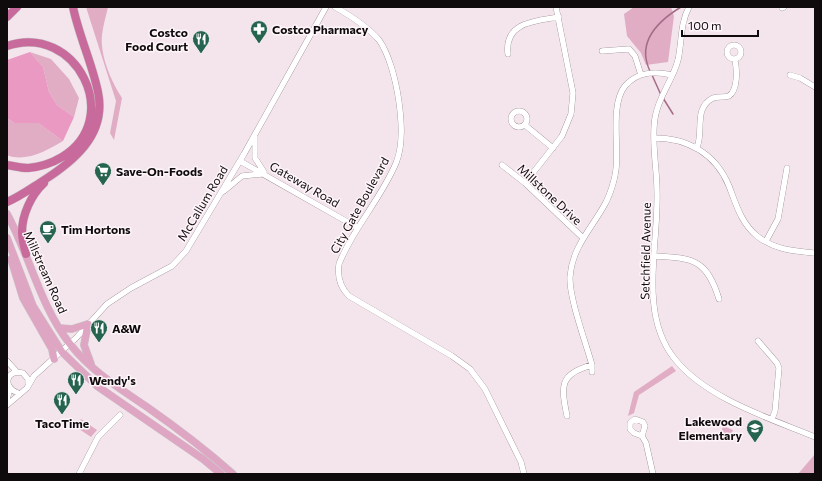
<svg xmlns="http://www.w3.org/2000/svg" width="822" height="481" viewBox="0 0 822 481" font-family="Commissioner,sans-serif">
  <rect width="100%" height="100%" fill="#f4e5ec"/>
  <path fill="#e0adc5" d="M86,7H108C106,16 103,26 102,35C100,56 111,81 122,98L114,140L110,133L116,101Z
    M634,7H671L674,16L668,62L646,65L641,53L627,36L624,14Z
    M30,52L51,59L69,79L79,98L74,117L57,105L49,92L43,67Z
    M7,118L14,123H38L63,141C48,150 25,163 7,155Z
    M672,366L676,371L639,395L634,413L628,416L634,392Z
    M81,419L97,430L91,437L76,427Z
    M723,426L733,430L731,436L721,433Z
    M815,454V474H798Z"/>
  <path fill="#ea9ac2" d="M30,52L43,67L49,92L57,105L74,117L63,141L38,123H14L7,118V60Z"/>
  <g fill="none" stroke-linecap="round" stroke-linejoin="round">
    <path stroke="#a56c88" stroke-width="1.5" d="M650,71C636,42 658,21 681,7
      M652,75L661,95
      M663,98L673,114"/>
    <g stroke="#87797f" stroke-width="6">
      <path id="minor" d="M335,7C351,16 367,26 379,40C397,65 408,135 396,163C381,199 353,228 339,264C337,277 340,287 349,296L452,356L470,369L485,389L521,462L524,474
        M689,7C680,24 682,42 678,60C673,80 658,97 655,118C651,142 657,167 657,191C659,244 638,312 674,358C705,398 769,418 815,437
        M782,8L784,7
        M727 52a7 7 0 1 1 14 0a7 7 0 1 1-14 0Z
        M602,51L629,49L635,56L641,75
        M508,54C504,22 535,21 559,17
        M790,75L800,78L815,87
        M511 119a8 8 0 1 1 16 0a8 8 0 1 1-16 0Z
        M525,125L553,148
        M255,136V158L264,172
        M654,138C688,138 716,154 729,186C736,204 741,223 757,236C775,250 794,251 815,253
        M697,147C704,132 693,108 713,98C718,96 724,98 729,96C738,90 737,70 735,60
        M240,161L358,228
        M502,165L525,183L583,238
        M525,183L562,136L571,114L573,93L556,7
        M224,191L242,176L262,174
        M766,241L778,219L787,168
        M655,256C694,258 707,260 719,299
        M758,341L777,363L779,368L775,411L772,419
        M7,361L17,372
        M592,372V365C586,343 569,298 570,277C572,247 592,228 605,204C610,195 615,179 616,169C619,147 610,104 625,86C638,71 655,71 672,75
        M18,393C1,387 7,368 23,373L28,379V383
        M7,399L10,389
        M7,405L27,388L34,376L76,338L107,304L131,288L172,266L186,251L244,154L326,7
        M567,416C561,386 559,374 592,365
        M642,436L645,426L643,422L635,419L630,423V429L634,433L642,436L646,443L653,474
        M79,474L98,437L120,415"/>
    </g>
    <g stroke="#cac9ca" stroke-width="8">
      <path id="major" d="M7,214C30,256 40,306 70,344C91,371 119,388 147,407C177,428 206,450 233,474
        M7,238L33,306L62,352L97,386L203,459L221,474
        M11,259L23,298L52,349L54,359
        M88,324L84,345L91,364
        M59,328L72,329L88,324"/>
    </g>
    <g stroke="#cac9ca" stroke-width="9">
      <path id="highway" d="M7,17L17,7
        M7,46C76,22 125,119 62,157C52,163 40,167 28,168C21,168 14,166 7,165
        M7,202C19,197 30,189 41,182C73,162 107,135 98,92C92,63 79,36 73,7
        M26,254C24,247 22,239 22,232C22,215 31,195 44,183"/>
    </g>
    <use href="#minor" stroke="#fff" stroke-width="5.5"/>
    <use href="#major" stroke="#dea6c3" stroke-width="7"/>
    <use href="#highway" stroke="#c86a9b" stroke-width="8"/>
  </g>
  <defs>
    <g id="pharmacy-pin" transform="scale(0.9)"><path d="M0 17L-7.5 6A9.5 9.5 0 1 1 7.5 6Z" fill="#266450" stroke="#fef5f9"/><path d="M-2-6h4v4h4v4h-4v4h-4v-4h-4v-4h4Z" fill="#fff"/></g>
    <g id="restaurant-pin" transform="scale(0.9)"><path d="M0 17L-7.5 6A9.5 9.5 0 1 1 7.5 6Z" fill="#266450" stroke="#fef5f9"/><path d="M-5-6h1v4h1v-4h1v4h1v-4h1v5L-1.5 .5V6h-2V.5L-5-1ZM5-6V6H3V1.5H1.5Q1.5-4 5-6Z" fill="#fff"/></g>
    <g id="supermarket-pin" transform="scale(0.9)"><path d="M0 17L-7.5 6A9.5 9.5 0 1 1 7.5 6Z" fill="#266450" stroke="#fef5f9"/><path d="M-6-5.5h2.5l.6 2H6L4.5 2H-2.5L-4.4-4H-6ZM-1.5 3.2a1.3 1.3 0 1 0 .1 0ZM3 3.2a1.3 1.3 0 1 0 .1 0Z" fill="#fff"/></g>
    <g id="cafe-pin" transform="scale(0.9)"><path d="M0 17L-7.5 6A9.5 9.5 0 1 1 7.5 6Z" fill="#266450" stroke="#fef5f9"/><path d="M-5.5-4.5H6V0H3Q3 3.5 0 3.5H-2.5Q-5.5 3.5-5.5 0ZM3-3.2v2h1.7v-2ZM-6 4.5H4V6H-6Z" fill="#fff"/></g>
    <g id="school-pin" transform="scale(0.9)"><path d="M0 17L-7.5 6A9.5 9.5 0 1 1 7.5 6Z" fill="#266450" stroke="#fef5f9"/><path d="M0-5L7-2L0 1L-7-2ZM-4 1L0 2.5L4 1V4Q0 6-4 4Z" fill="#fff"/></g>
  </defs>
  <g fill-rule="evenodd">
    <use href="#pharmacy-pin" x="259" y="29"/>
    <use href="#restaurant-pin" x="201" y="39"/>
    <use href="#supermarket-pin" x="103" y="171"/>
    <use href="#cafe-pin" x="48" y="229"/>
    <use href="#restaurant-pin" x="99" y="328"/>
    <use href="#restaurant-pin" x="76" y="380"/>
    <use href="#restaurant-pin" x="62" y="400"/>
    <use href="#school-pin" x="755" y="428"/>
  </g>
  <g text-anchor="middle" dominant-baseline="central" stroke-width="3" stroke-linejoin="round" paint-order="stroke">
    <g font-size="12" font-weight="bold" fill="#0f0a0c" stroke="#fef5f9" text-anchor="start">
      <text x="272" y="29">Costco Pharmacy</text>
      <text x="188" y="32" text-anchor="end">Costco<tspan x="188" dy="14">Food Court</tspan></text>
      <text x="116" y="171">Save-On-Foods</text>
      <text x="61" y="229">Tim Hortons</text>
      <text x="112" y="328">A&amp;W</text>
      <text x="89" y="380">Wendy's</text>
      <text x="742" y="421" text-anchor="end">Lakewood<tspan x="742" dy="14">Elementary</tspan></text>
      <text x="62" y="423" text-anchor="middle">TacoTime</text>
    </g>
    <g font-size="12" fill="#0f0a0c" stroke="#fef5f9">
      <text transform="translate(305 184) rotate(30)">Gateway Road</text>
      <text transform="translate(550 194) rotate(43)">Millstone Drive</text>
      <text transform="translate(202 203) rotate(-59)">McCallum Road</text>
      <text transform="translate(359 205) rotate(-61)">City Gate Boulevard</text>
      <text transform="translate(645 251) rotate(-89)">Setchfield Avenue</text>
      <text transform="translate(46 272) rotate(66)">Millstream Road</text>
    </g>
  </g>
  <rect width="822" height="481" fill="none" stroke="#0f0a0c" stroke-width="16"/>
  <path d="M682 30v6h76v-6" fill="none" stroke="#0f0a0c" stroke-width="2"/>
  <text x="688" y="30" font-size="12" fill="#0f0a0c" stroke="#fef5f9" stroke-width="3" paint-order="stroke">100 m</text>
</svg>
